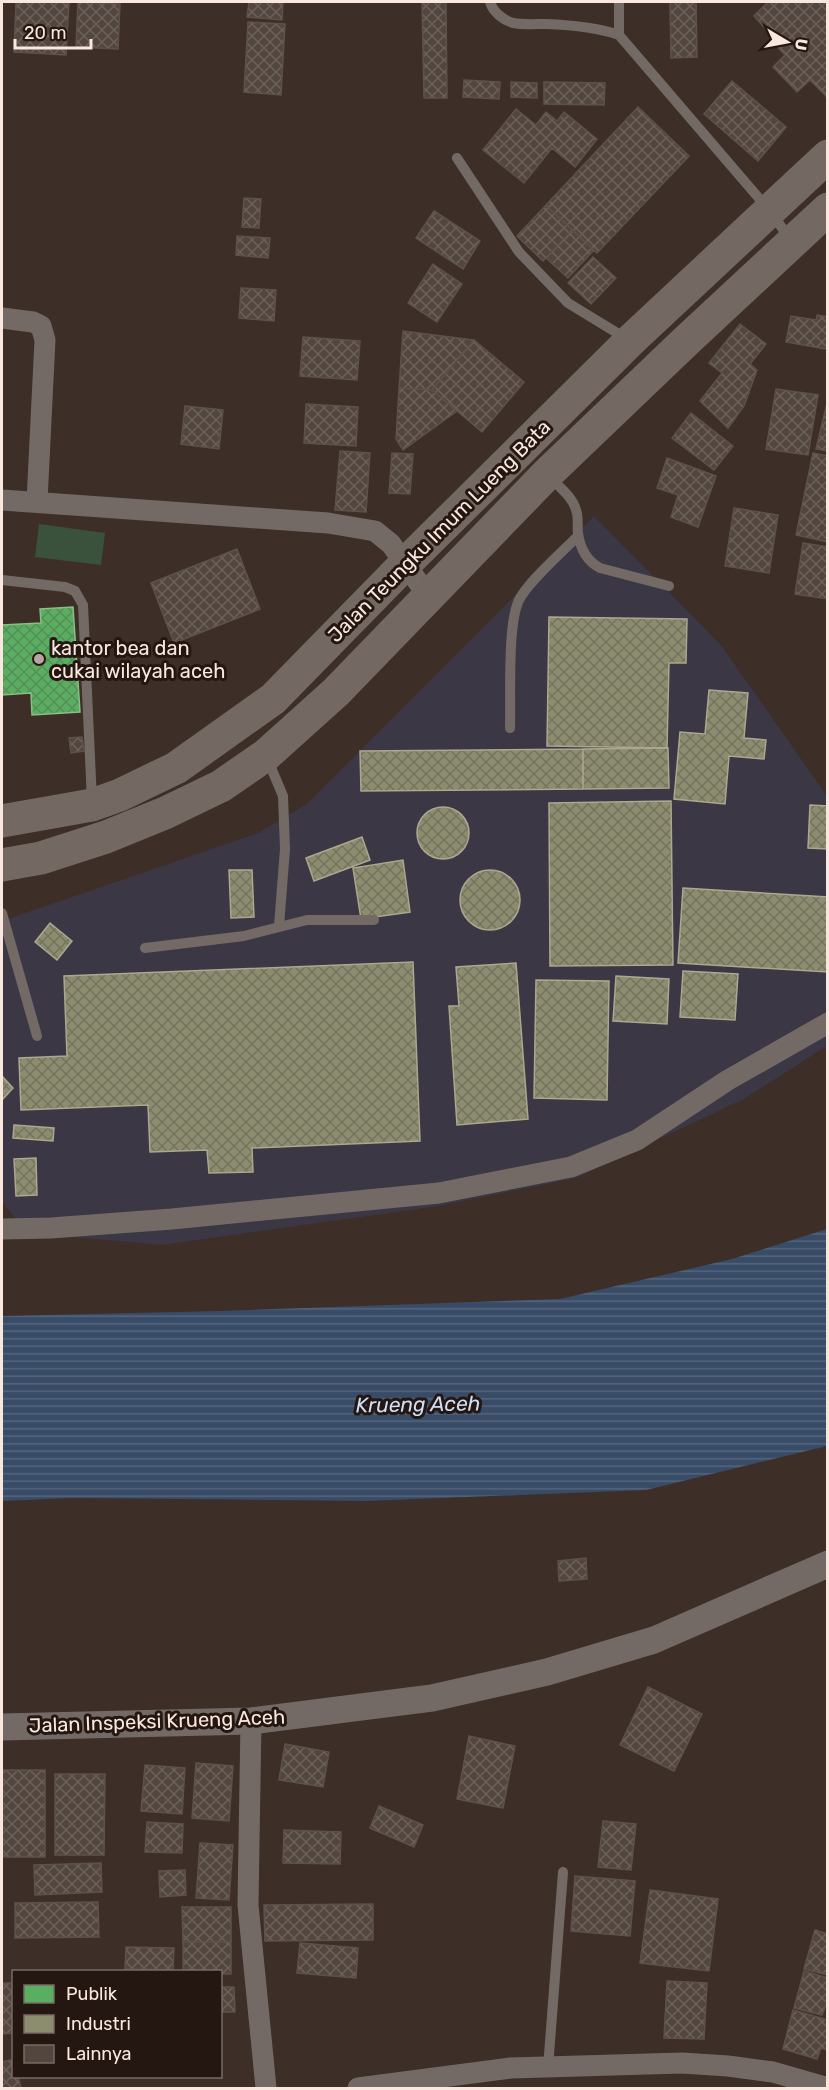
<svg xmlns="http://www.w3.org/2000/svg" width="829" height="2090" viewBox="0 0 829 2090" font-family="Rubik,sans-serif">
  <defs>
    <pattern id="water-rules" width="6" height="5" patternUnits="userSpaceOnUse" patternTransform="scale(1.5)"><rect width="6" height="5" fill="#384b67"/><path d="M0 2.5h6" fill="none" stroke="#56657c"/></pattern>
    <pattern id="public-cross-hatch" width="8" height="8" patternUnits="userSpaceOnUse" patternTransform="scale(1.5)"><rect width="8" height="8" fill="#5aae61"/><path d="M0 0l8 8M0 8l8-8" fill="none" stroke="#568e58"/></pattern>
    <pattern id="industry-cross-hatch" width="8" height="8" patternUnits="userSpaceOnUse" patternTransform="scale(1.5)"><rect width="8" height="8" fill="#8c8c6e"/><path d="M0 0l8 8M0 8l8-8" fill="none" stroke="#75735f"/></pattern>
    <pattern id="building-cross-hatch" width="8" height="8" patternUnits="userSpaceOnUse" patternTransform="scale(1.5)"><rect width="8" height="8" fill="#52463f"/><path d="M0 0l8 8M0 8l8-8" fill="none" stroke="#6c615a"/></pattern>
  </defs>
  <rect width="100%" height="100%" fill="#3d2e27"/>
  <path fill="#3b3744" d="M594,516L721,645L827,796V1046L744,1099L576,1178L439,1206L162,1245L27,1233L2,1202V921L258,833L308,803Z"/>
  <path fill="#3a523c" d="M39,524L105,533L101,565L35,557Z"/>
  <path fill="url(#water-rules)" d="M827,1229V1446L646,1490L367,1501L72,1498L2,1501V1316L222,1311L560,1299L732,1259Z"/>
  <path fill="url(#public-cross-hatch)" stroke="#8abf86" stroke-width="1.5" d="M73,607L80,712L32,715L31,693L2,695V625L41,623L40,609Z"/>
  <path fill="url(#industry-cross-hatch)" stroke="#ada790" stroke-width="1.5" d="M549,617L687,619L686,663H669L667,748L547,746Z
    M709,690L748,693L744,738L766,740L764,759L729,756L725,804L674,799L680,732L705,734Z
    M668,748L669,788L583,789V749Z
    M583,749V789L361,791L360,751Z
    M671,801L673,965L550,966L549,803Z
    M810,805L828,806V849L808,848Z
    M417 833a26 26 0 1 1 52 0a26 26 0 1 1-52 0Z
    M362,837L370,860L314,881L306,858Z
    M403,860L410,912L361,919L353,868Z
    M460 900a30 30 0 1 1 60 0a30 30 0 1 1-60 0Z
    M229,870H252L254,917L231,918Z
    M683,888L828,897V972L678,963Z
    M50,923L72,941L57,960L35,942Z
    M413,962L420,1141L252,1148L253,1172L209,1173L207,1150L150,1152L148,1105L21,1110L19,1058L67,1056L64,976Z
    M516,963L528,1119L457,1125L449,1006H459L456,967Z
    M683,971L738,974L735,1020L680,1017Z
    M616,976L669,979L667,1024L613,1021Z
    M536,980L609,981L607,1100L534,1098Z
    M2,1076L13,1088L2,1100Z
    M14,1125L54,1128L53,1141L13,1138Z
    M36,1158L37,1195L16,1196L14,1159Z"/>
  <path fill="url(#building-cross-hatch)" stroke="#5e514b" stroke-width="1.5" d="M16,2H69L66,55L14,52Z
    M78,2L120,4L118,49L76,47Z
    M249,2H283L282,20L247,17Z
    M422,2H446L447,98H424Z
    M670,2H696L697,57L671,58Z
    M768,2H828V98L810,80L797,92L773,67L785,55L771,40L773,37L754,16Z
    M248,22L285,24L281,95L244,92Z
    M464,80L500,82L499,99L463,97Z
    M732,81L786,127L758,161L704,114Z
    M511,82L537,83V98L511,97Z
    M544,82L605,83L604,105L544,104Z
    M638,107L689,156L597,253L546,205Z
    M516,109L536,125L546,112L557,121L564,112L597,139L575,167L552,148L524,183L483,150Z
    M244,198L261,199L259,228L242,227Z
    M546,205L572,230L543,261L517,236Z
    M434,211L480,241L463,269L416,238Z
    M572,230L594,250L568,278L546,258Z
    M237,236L270,238L268,258L236,255Z
    M593,257L616,278L591,304L568,283Z
    M433,264L462,284L437,322L408,303Z
    M241,288L276,290L274,321L239,318Z
    M817,315L828,317V343L825,349L786,342L791,316L816,320Z
    M740,324L766,344L750,364L757,370L744,406L728,428L700,401L722,373L709,363Z
    M403,331L474,340L432,390L399,388Z
    M303,337L360,341L357,380L300,376Z
    M474,340L524,382L482,432L432,390Z
    M399,388L432,390L457,411L403,450L396,439Z
    M776,389L818,395L808,455L766,449Z
    M828,399V451L816,449Z
    M306,404L358,407L356,446L304,443Z
    M185,406L223,410L219,449L181,444Z
    M691,413L733,446L714,470L672,438Z
    M340,451L370,453L366,512L335,510Z
    M392,453L413,454L410,494L389,493Z
    M813,453L828,456V542L796,535Z
    M667,458L716,476L698,527L671,517L678,495L657,488Z
    M734,508L778,515L769,573L725,566Z
    M803,543L828,547V599L795,594Z
    M237,549L260,609L174,643L151,583Z
    M82,737L84,751L71,753L69,738Z
    M586,1558L587,1579L559,1581L558,1561Z
    M648,1687L702,1714L674,1771L620,1745Z
    M469,1736L515,1746L503,1808L457,1799Z
    M285,1744L329,1752L323,1787L279,1780Z
    M196,1763L233,1766L229,1821L192,1818Z
    M145,1765L185,1768L182,1814L141,1811Z
    M2,1770H45V1857H2Z
    M55,1774H105L104,1855H55Z
    M379,1806L423,1825L414,1847L370,1828Z
    M603,1821L636,1824L631,1870L598,1867Z
    M147,1822L183,1824L182,1853L145,1852Z
    M284,1830L341,1832L340,1864L283,1863Z
    M200,1843L233,1845L229,1900L196,1898Z
    M101,1863L102,1892L35,1895L34,1865Z
    M185,1870L186,1895L160,1897L159,1871Z
    M575,1876L635,1881L630,1936L571,1931Z
    M650,1890L718,1899L709,1971L640,1963Z
    M98,1902L99,1937L15,1938V1903Z
    M373,1904V1940L265,1941L264,1905Z
    M182,1907H231V1942H183Z
    M815,1930L828,1934V1975L804,1969Z
    M183,1942H231V1974H220V1972H183Z
    M300,1943L358,1948L356,1978L297,1973Z
    M126,1947L174,1948L173,1970L125,1969Z
    M804,1971L828,1978V1999L822,2015L794,2008Z
    M667,1981L707,1983L704,2039L664,2038Z
    M2,1983H14V2033L2,2034Z
    M220,1987H234L235,2012H220Z
    M793,2010L828,2020V2050L821,2048L817,2059L783,2049Z
    M14,2059V2076H18L21,2088H2V2062Z"/>
  <g fill="none" stroke-linecap="round" stroke-linejoin="round">
    <path stroke="#736a66" stroke-width="10" d="M490,2C493,12 503,20 513,23C523,25 536,24 546,24C571,25 596,27 619,35L769,210L791,240
      M619,2V35
      M457,158L519,252L568,303L627,339
      M549,476C558,486 573,497 576,510C579,517 577,526 578,533C580,548 587,561 600,568L669,586
      M2,580L65,587L75,591L83,605L92,801
      M510,728C511,698 507,625 519,600C528,582 562,552 578,536
      M267,758L283,796L285,849L279,926
      M2,913L37,1036
      M145,948L244,936L307,920H374
      M548,2068L563,1872"/>
    <path stroke="#736a66" stroke-width="21" d="M2,318L33,322L41,326L45,340L37,501
      M2,500L328,523L375,531L391,544L428,596
      M2,1229L51,1228L172,1219L439,1193L571,1167L637,1140L728,1080L828,1023
      M251,1721L248,1905L266,2088
      M358,2088L511,2068L682,2063L728,2066L773,2072L828,2088"/>
    <path stroke="#736a66" stroke-width="27" d="M2,1727L251,1721L432,1698L547,1672L654,1640L828,1564"/>
    <path stroke="#746862" stroke-width="33" d="M2,821L92,805L120,795L176,768L273,699L406,563L630,341L828,156
      M2,865L41,858L106,837L165,813L221,786L266,755L336,692L547,474L685,342L828,209"/>
  </g>
  <circle fill="#b8a69e" stroke="#241711" stroke-width="2" cx="39" cy="659" r="6"/>
  <g text-anchor="middle" dominant-baseline="central" stroke-width="6" stroke-linejoin="round" paint-order="stroke">
    <g font-size="20" fill="#fae7de" stroke="#241711">
      <text transform="translate(439 531) rotate(-45)">Jalan Teungku Imum Lueng Bata</text>
      <text transform="translate(157 1721) rotate(-2)">Jalan Inspeksi Krueng Aceh</text>
    </g>
    <g font-size="20" fill="#fae7de" stroke="#241711" text-anchor="start">
      <text x="51" y="648">kantor bea dan<tspan x="51" dy="23">cukai wilayah aceh</tspan></text>
    </g>
    <g font-size="21" font-style="italic" fill="#cedef5" stroke="#241711">
      <text transform="translate(418 1404) rotate(-1)">Krueng Aceh</text>
    </g>
  </g>
  <rect width="829" height="2090" fill="none" stroke="#fae7de" stroke-width="6"/>
  <rect x="12" y="1970" width="210" height="108" fill="#241711" stroke="#7a6a63" stroke-width="1.5"/>
  <rect x="24" y="1985" width="30" height="18" fill="#5aae61" stroke="#7a6a63" stroke-width="1.5"/>
  <text x="66" y="2000" font-size="18" fill="#fae7de">Publik</text>
  <rect x="24" y="2015" width="30" height="18" fill="#8c8c6e" stroke="#7a6a63" stroke-width="1.5"/>
  <text x="66" y="2030" font-size="18" fill="#fae7de">Industri</text>
  <rect x="24" y="2045" width="30" height="18" fill="#52463f" stroke="#7a6a63" stroke-width="1.5"/>
  <text x="66" y="2060" font-size="18" fill="#fae7de">Lainnya</text>
  <g transform="translate(787 42) rotate(100)" stroke="#241711" stroke-width="4.5" paint-order="stroke">
  <path d="M0-4.5L10 22L0 15L-10 22Z" fill="#fae7de"/>
  <text y="-9" font-size="16" font-weight="bold" text-anchor="middle" fill="#fae7de">U</text>
  </g>
  <path d="M15 39v9h76v-9" fill="none" stroke="#fae7de" stroke-width="3"/>
  <text x="24" y="39" font-size="18" fill="#fae7de" stroke="#241711" stroke-width="4.5" paint-order="stroke">20 m</text>
</svg>
